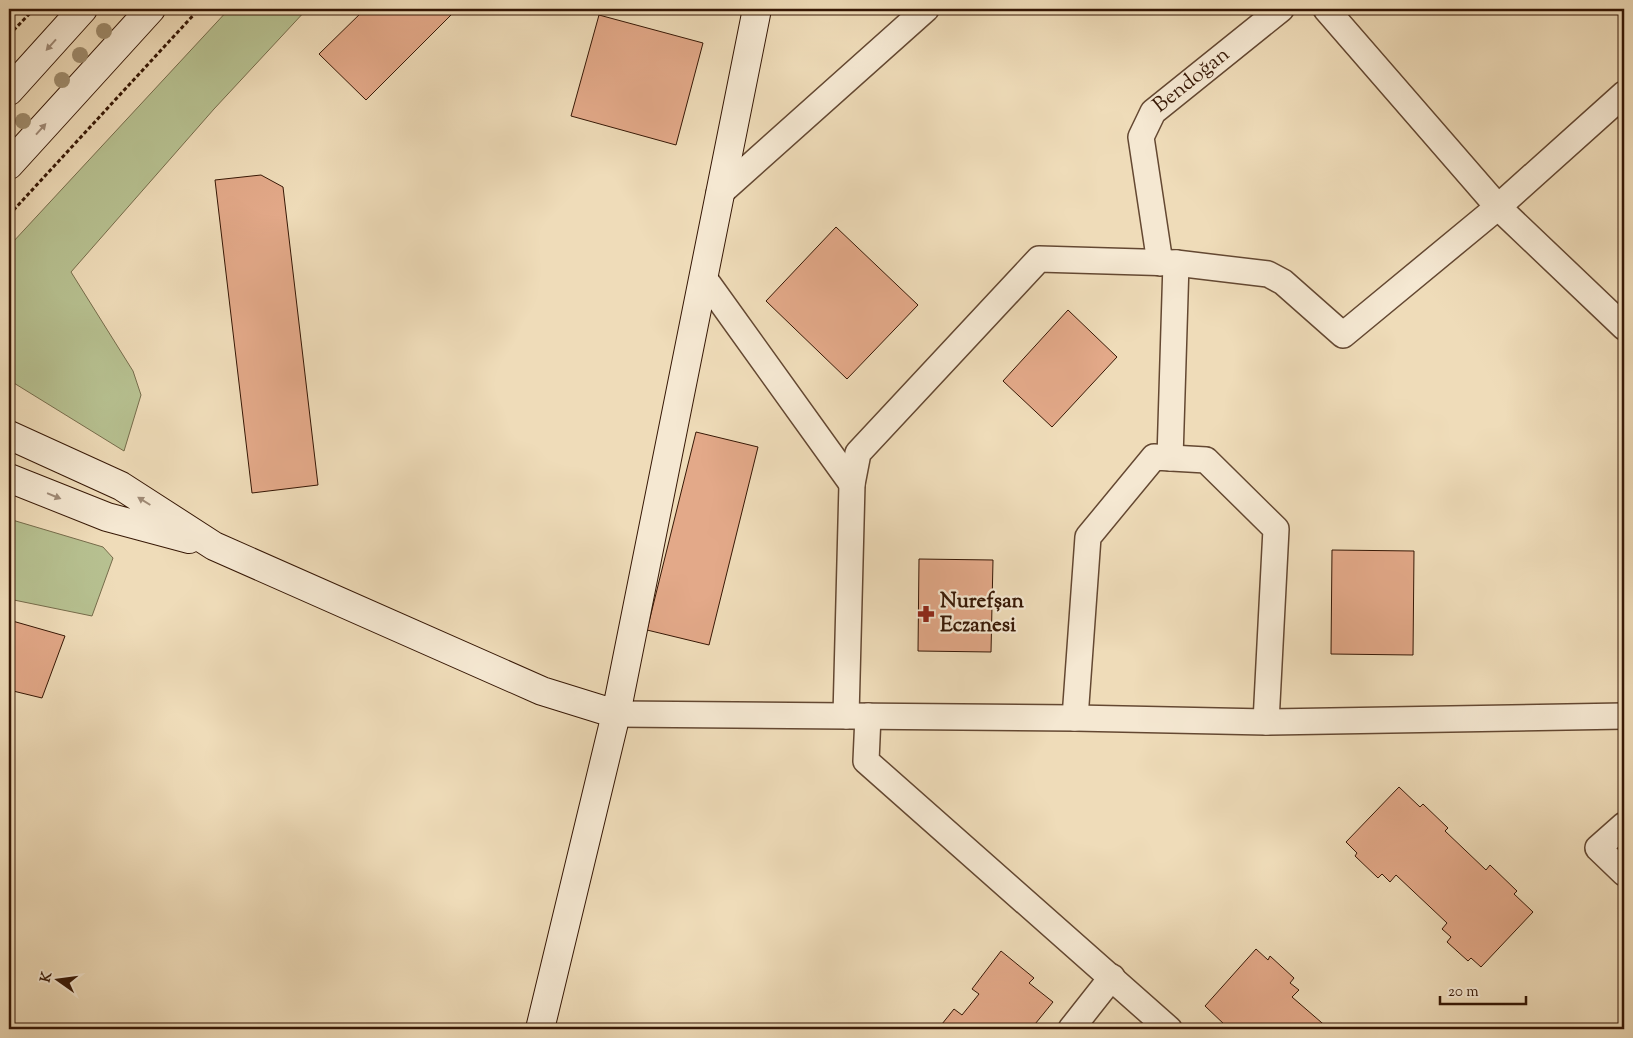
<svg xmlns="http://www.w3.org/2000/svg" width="1633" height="1038" viewBox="0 0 1633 1038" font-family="'Sorts Mill Goudy',serif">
  <rect width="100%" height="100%" fill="#efdcb9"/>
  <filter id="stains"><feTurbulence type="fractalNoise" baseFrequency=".004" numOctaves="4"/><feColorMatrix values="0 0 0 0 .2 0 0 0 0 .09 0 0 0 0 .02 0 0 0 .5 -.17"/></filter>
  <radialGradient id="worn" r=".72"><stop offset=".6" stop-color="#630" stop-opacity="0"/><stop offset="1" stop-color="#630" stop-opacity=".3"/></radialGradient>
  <path fill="#b7c191" stroke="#766c4b" d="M229,9H307L214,109L71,272L133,371L141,395L124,451L9,380V250L12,243Z
    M9,519L103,547L113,558L92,616L9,599Z"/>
  <path fill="#e3a989" stroke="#361705" d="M365,9H457L366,100L319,54Z
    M599,15L703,43L676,145L571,116Z
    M261,175L283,187L318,485L252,493L215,180Z
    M836,227L918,305L847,379L766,301Z
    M1068,310L1117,357L1052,427L1003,381Z
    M696,432L758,447L709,645L647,630Z
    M1332,550L1414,551L1413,655L1331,654Z
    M919,559L993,560L991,652L918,651Z
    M9,620L65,636L42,698L9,690Z
    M1399,787L1420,807L1423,804L1448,828L1445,831L1486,870L1490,865L1517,891L1514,894L1533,912L1481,967L1471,958L1468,961L1447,942L1451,937L1442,929L1447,923L1396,875L1390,882L1382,874L1378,878L1355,856L1357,853L1346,842Z
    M1256,949L1268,960L1270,956L1294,978L1290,983L1299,990L1292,997L1329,1029H1224L1226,1026L1205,1006Z
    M1001,951L1034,978L1029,983L1053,1002L1031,1029H938L954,1009L962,1015L979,994L972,989Z"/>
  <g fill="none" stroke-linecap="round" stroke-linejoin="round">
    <g stroke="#644832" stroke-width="28">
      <g id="street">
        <path d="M1326,9L1498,207L1624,327"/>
        <path d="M719,194L926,9"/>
        <path id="s1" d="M1160,263L1141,137L1153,112L1281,9"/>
        <path d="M704,278L852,484"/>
        <path d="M1170,458L1176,263"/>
        <path d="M616,714L1075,718L1266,722L1624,716"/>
        <path d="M846,716L852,484L858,453L1039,259L1176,263L1268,274L1283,282L1343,335L1498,207L1624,94"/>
        <path d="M868,716L866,761L1169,1029"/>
        <path d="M1075,718L1088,537L1154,457L1206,460L1276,529L1266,722"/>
        <path d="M1624,825L1598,848L1624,873"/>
        <path d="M1071,1029L1112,977"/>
      </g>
    </g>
    <g stroke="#361705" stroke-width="30">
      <path id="secondary" d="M9,91L83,9
        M9,165L151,9
        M9,435L121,486L214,546L542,691L616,714
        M9,478L107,517L189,539
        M540,1029L616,714L757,9"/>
    </g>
    <path stroke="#361705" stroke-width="3" stroke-dasharray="4 2.5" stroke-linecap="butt" d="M9,35L34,9
      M9,215L199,9"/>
    <use href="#street" stroke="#f5e8d2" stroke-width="25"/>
    <use href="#secondary" stroke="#f5e8d2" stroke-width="28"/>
  </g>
  <g fill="#9f8c6d">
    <circle cx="104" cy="31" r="8"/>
    <circle cx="80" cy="55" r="8"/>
    <circle cx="62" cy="80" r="8"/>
    <circle cx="23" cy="121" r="8"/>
  </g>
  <defs><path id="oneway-solid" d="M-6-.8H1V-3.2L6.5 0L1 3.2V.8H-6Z" transform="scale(1.25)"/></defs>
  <g fill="#9f8a76">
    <use href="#oneway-solid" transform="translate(51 45) rotate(132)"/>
    <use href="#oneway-solid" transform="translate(41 129) rotate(-48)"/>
    <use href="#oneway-solid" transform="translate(54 496) rotate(22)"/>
    <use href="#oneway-solid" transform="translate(144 501) rotate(-148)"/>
  </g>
  <defs>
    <g id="pharmacy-bare" transform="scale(1.35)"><path d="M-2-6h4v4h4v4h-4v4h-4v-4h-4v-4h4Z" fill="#8f2418" stroke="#f5e8d2" stroke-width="2.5" paint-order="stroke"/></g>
  </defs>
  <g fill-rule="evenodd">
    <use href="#pharmacy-bare" x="926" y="614"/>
  </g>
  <g text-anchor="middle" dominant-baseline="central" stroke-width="4.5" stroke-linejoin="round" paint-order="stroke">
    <g font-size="21" fill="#361705" stroke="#f5e8d2">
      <text stroke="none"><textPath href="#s1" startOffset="205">Bendoğan</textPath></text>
    </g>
    <g font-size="21" font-weight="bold" fill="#361705" stroke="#f5e8d2" text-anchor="start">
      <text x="940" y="602">Nurefşan<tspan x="940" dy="24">Eczanesi</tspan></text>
    </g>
  </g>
  <rect width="1633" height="1038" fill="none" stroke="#efdcb9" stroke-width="30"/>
  <rect x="10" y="10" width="1613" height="1018" fill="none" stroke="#361705" stroke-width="2.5"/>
  <rect x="15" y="15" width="1603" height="1008" fill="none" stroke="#361705"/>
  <g transform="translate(58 980) rotate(284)" stroke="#f5e8d2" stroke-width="4" paint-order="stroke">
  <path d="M0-4L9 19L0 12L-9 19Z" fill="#361705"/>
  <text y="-8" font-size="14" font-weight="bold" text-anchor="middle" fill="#361705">K</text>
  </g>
  <path d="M1440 996v8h86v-8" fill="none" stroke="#361705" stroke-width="2.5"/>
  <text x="1448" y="996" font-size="15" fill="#361705" stroke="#f5e8d2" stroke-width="4" paint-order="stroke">20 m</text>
  <rect width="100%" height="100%" filter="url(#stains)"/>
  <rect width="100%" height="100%" fill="url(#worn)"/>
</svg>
